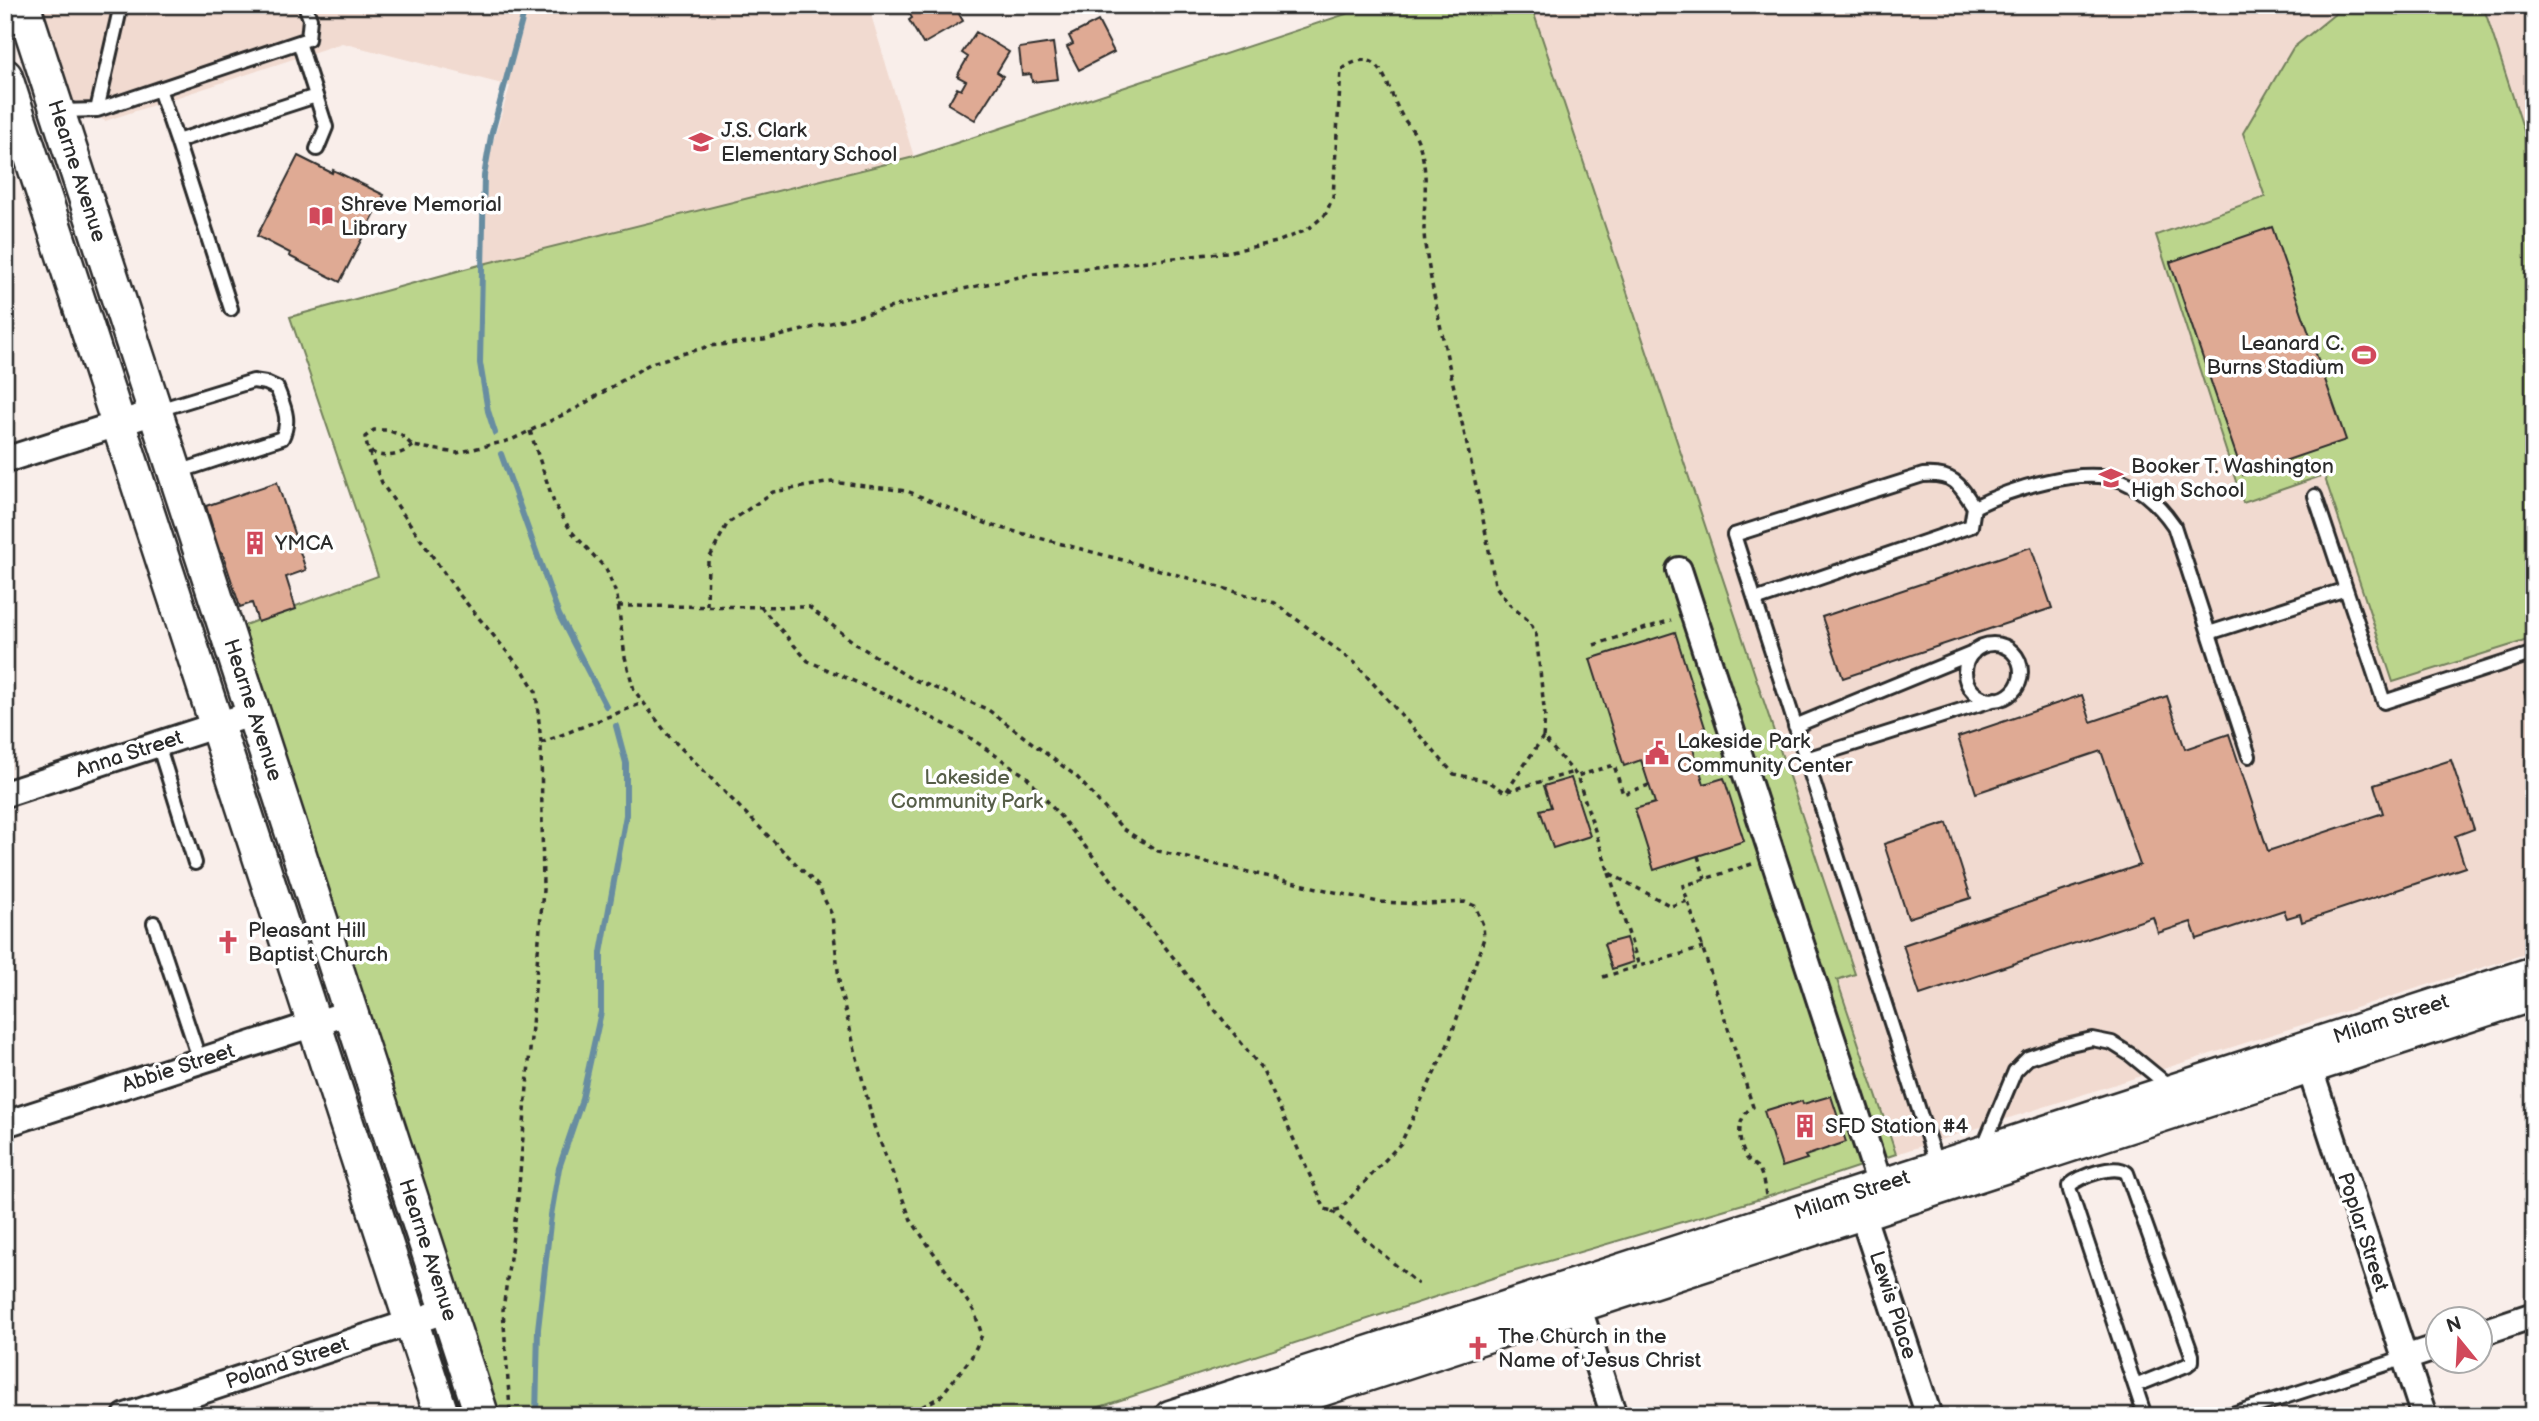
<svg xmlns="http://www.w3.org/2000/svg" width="2539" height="1421" viewBox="0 0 2539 1421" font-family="'Balsamiq Sans',sans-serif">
  <rect width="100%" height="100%" fill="#f9eeea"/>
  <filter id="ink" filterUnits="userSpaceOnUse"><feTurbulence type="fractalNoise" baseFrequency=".0143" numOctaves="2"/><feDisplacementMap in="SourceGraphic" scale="14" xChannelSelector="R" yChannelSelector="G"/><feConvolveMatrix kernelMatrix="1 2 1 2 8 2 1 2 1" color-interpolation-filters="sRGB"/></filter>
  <g filter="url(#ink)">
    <path fill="#f1dad0" d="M31,5H868L914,157L483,264L488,158L510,86L342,43L105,121L66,101Z
      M1531,5H2534V951L1896,1154L1837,979L1855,973Z"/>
    <path fill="#bbd58c" stroke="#73805c" stroke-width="2" d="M1373,5H1531L1855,974L1837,980L1896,1154L1767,1197L1505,1274L1072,1416H500L239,627L378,576L290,317L483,264L914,157Z
      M2346,5H2483L2530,149L2534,148V638L2393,682L2324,475L2243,503L2156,235L2265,197L2243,133L2293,48Z"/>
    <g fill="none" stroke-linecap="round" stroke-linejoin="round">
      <path stroke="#678da1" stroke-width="6" d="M495,433L488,411L480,363L484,176L491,136L526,5
        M501,454L559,615L606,706
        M536,1416L538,1329L551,1215L559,1168L581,1103L601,1012V953L626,815V763L616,726"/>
    </g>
    <path fill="#dfaa94" stroke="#2b2b2b" stroke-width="2" d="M922,5H954L963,21L923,44L909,20L912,18L909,13Z
      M1098,21L1114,52L1079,70L1067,47L1073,44L1069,36Z
      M976,32L1009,52L997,72L1003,76L975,120L948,104L957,88L961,90L966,81L957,76L968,57L962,53Z
      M1053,43L1058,79L1032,82L1031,74L1022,75L1019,48Z
      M298,156L332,173L333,170L384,195L340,282L289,256L290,253L257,236Z
      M2272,227L2346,440L2243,475L2170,262Z
      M277,482L306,570L286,577L296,609L258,622L252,603L240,607L222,552L216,554L210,534L214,532L206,506Z
      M2031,547L2052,608L1843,678L1822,617Z
      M1675,632L1709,740L1692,745L1704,784L1724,778L1744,841L1654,870L1635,809L1655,803L1641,760L1624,766L1590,659Z
      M2534,688V722L2524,692Z
      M2082,695L2091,722L2167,696L2185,749L2229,734L2268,851L2383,813L2374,785L2451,760L2474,829L2455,836L2465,867L2302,922L2300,914L2287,918L2284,910L2197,939L2191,922L2158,933L2153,917L1920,995L1903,945L2140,865L2101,751L1976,793L1958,737Z
      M1571,778L1590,836L1553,848L1540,810L1551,807L1544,786Z
      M1947,823L1971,898L1908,918L1884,844Z
      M1626,938L1633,962L1612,969L1604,944Z
      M1831,1096L1846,1142L1805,1156L1807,1159L1782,1167L1764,1111L1790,1103L1791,1105L1802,1101L1803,1104Z"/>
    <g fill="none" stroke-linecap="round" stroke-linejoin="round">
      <g stroke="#2b2b2b" stroke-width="18">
        <path id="service" d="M299,42L326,127L317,149
          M159,89L177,141
          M97,110L121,5
          M61,111L97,110L308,39L310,19L305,5
          M231,309L177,141L316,96
          M155,411L253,381L266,383L277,388C284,407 291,420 282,438L175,473
          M2315,496L2346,589
          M1755,600L1734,535L1923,475C1953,473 1959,483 1974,507
          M2209,633L2346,589L2384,702L2534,653
          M1965 672a28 28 0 1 1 56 0a28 28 0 1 1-56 0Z
          M1795,726L1973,653
          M158,744L195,863
          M1806,759L1996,699
          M154,923L200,1061
          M1983,1148L2015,1071L2028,1058L2062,1046L2092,1039L2112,1043L2131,1055L2170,1087
          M1937,1166L1755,600L1971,526L1974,507C2010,489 2083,465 2122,481C2144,490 2161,507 2174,526L2249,756
          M2135,1386L2187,1365L2192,1361V1355L2127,1173C2115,1163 2080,1176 2069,1186L2070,1191L2145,1416
          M2226,1416L2405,1358"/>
      </g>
      <g stroke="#2b2b2b" stroke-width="30">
        <path id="minor" d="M5,460L155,412
          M1679,570L1880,1185
          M5,794L254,713
          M2304,1051L2424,1416
          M5,1124L351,1012
          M1857,1198L1929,1416
          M1573,1290L1614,1416
          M2480,1333L2534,1315
          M2405,1358L2438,1347
          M126,1416L448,1310"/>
      </g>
      <g stroke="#2b2b2b" stroke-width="35">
        <path id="tertiary" d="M1170,1416L2534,972
          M1244,1416L2534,995"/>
      </g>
      <g stroke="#2b2b2b" stroke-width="38">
        <path id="secondary" d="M23,5L482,1416
          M5,76L442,1416"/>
      </g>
      <path stroke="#2b2b2b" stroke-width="3.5" stroke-dasharray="5 5" stroke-linecap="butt" d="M530,431L554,503L571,531L606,569L617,596L625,657L634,690L668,735L818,886L832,915L840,989L874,1126L911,1220L974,1311L982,1335L971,1358L940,1397L905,1416
        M413,446C399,456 383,460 368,450L365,437L374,430H387L401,435L413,446L457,453L511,440L577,408L651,363L710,346L764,340L963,289L1034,274L1227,252L1277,242L1307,230L1325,215L1333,197L1341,70C1382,40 1385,86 1401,114C1405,122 1412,128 1416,136C1434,178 1419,211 1426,251C1445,363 1477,473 1495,585L1508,603L1530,622L1536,634L1545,717L1543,737L1577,776
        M369,452L383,485L458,593L524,672L536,692L541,743L543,890L518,1198L503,1310L510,1410
        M618,606L809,607L856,644L910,678L987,709L1076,776L1123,829L1158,851L1378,902L1424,904L1465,902L1475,906L1483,925L1484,938L1449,1042L1401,1143L1340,1209L1332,1211L1325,1209L1262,1069L1080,840L1027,777L966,735L897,700L808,661L760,606
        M707,606L708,561L727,524L773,492L832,482L907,491L990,525L1153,568L1275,603L1355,663L1454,774L1488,781L1505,792L1574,772
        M1594,645L1671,620
        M541,743L643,703
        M1699,768L1720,761
        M1649,785L1623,794L1614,765L1577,776L1609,873L1671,906L1688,901
        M1507,791L1543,737
        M1698,856L1705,879
        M1752,864L1683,886L1753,1107C1735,1116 1737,1146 1749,1161C1752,1164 1756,1165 1758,1168C1763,1174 1764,1187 1766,1195
        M1609,873L1639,966L1703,948
        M1603,977L1639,966
        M1332,1211L1418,1284"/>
      <use href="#service" stroke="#fff" stroke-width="12"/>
      <use href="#minor" stroke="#fff" stroke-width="24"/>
      <use href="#tertiary" stroke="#fff" stroke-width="30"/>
      <use href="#secondary" stroke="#fff" stroke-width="33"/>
    </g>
  </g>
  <defs>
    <g id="school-bare" transform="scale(1.89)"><path d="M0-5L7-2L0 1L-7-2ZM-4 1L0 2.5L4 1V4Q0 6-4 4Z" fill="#d1495b" stroke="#fff" stroke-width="2.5" paint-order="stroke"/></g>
    <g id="library-bare" transform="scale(1.89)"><path d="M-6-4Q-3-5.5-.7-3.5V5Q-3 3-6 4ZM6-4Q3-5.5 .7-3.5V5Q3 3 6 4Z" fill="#d1495b" stroke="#fff" stroke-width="2.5" paint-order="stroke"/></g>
    <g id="stadium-bare" transform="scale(1.89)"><path d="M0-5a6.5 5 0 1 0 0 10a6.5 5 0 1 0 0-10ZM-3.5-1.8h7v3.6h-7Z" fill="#d1495b" stroke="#fff" stroke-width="2.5" paint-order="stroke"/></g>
    <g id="building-bare" transform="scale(1.89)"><path d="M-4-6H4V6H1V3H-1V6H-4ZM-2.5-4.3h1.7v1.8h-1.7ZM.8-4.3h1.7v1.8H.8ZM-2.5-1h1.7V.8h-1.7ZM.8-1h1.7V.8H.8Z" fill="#d1495b" stroke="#fff" stroke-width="2.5" paint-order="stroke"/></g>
    <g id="civic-bare" transform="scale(1.89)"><path d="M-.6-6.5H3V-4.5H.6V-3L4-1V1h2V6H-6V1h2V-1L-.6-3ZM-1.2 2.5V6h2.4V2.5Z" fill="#d1495b" stroke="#fff" stroke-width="2.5" paint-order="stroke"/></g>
    <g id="church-bare" transform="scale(1.89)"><path d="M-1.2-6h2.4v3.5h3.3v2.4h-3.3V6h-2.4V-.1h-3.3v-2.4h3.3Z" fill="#d1495b" stroke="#fff" stroke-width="2.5" paint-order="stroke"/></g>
  </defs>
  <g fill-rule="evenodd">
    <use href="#school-bare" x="701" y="142"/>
    <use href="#library-bare" x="321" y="216"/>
    <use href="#stadium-bare" x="2364" y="355"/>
    <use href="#school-bare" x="2111" y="478"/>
    <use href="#building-bare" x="255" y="543"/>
    <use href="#civic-bare" x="1657" y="753"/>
    <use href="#church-bare" x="228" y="942"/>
    <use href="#building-bare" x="1805" y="1126"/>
    <use href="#church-bare" x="1478" y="1348"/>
  </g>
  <g text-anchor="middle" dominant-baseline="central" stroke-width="7" stroke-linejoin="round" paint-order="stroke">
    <g font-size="21" fill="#2b2b2b" stroke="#fff" text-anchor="start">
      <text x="721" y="130">J.S. Clark<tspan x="721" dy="24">Elementary School</tspan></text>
      <text x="341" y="204">Shreve Memorial<tspan x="341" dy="24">Library</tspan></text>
      <text x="2344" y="343" text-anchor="end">Leanard C.<tspan x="2344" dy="24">Burns Stadium</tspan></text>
      <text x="2131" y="466">Booker T. Washington<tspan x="2131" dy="24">High School</tspan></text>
      <text x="275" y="543">YMCA</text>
      <text x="1677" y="741">Lakeside Park<tspan x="1677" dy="24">Community Center</tspan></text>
      <text x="248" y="930">Pleasant Hill<tspan x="248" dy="24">Baptist Church</tspan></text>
      <text x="1825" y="1126">SFD Station #4</text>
      <text x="1498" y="1336">The Church in the<tspan x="1498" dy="24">Name of Jesus Christ</tspan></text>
    </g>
    <g font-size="21" fill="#2b2b2b" stroke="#fff">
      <text transform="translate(77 171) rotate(72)">Hearne Avenue</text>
      <text transform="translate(253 710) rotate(72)">Hearne Avenue</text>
      <text transform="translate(129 754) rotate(-18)">Anna Street</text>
      <text transform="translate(2391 1019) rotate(-18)">Milam Street</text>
      <text transform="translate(178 1068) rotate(-18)">Abbie Street</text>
      <text transform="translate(1852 1195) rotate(-18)">Milam Street</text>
      <text transform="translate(2363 1232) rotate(72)">Poplar Street</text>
      <text transform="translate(428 1250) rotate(72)">Hearne Avenue</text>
      <text transform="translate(1893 1305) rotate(72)">Lewis Place</text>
      <text transform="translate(287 1363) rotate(-18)">Poland Street</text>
    </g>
    <g font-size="21" fill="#565e48" stroke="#fff">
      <text x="967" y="777">Lakeside<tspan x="967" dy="24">Community Park</tspan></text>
    </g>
  </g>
  <rect width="2539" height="1421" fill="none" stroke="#fff" stroke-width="28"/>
  <rect x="14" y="14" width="2511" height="1393" fill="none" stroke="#2b2b2b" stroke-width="2.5" filter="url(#ink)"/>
  <g transform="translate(2459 1340) rotate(342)"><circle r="33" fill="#ffffff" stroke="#aaaaaa" stroke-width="2"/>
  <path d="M0-5L12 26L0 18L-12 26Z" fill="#d1495b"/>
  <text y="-10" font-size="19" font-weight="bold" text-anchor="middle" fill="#2b2b2b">N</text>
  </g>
</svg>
